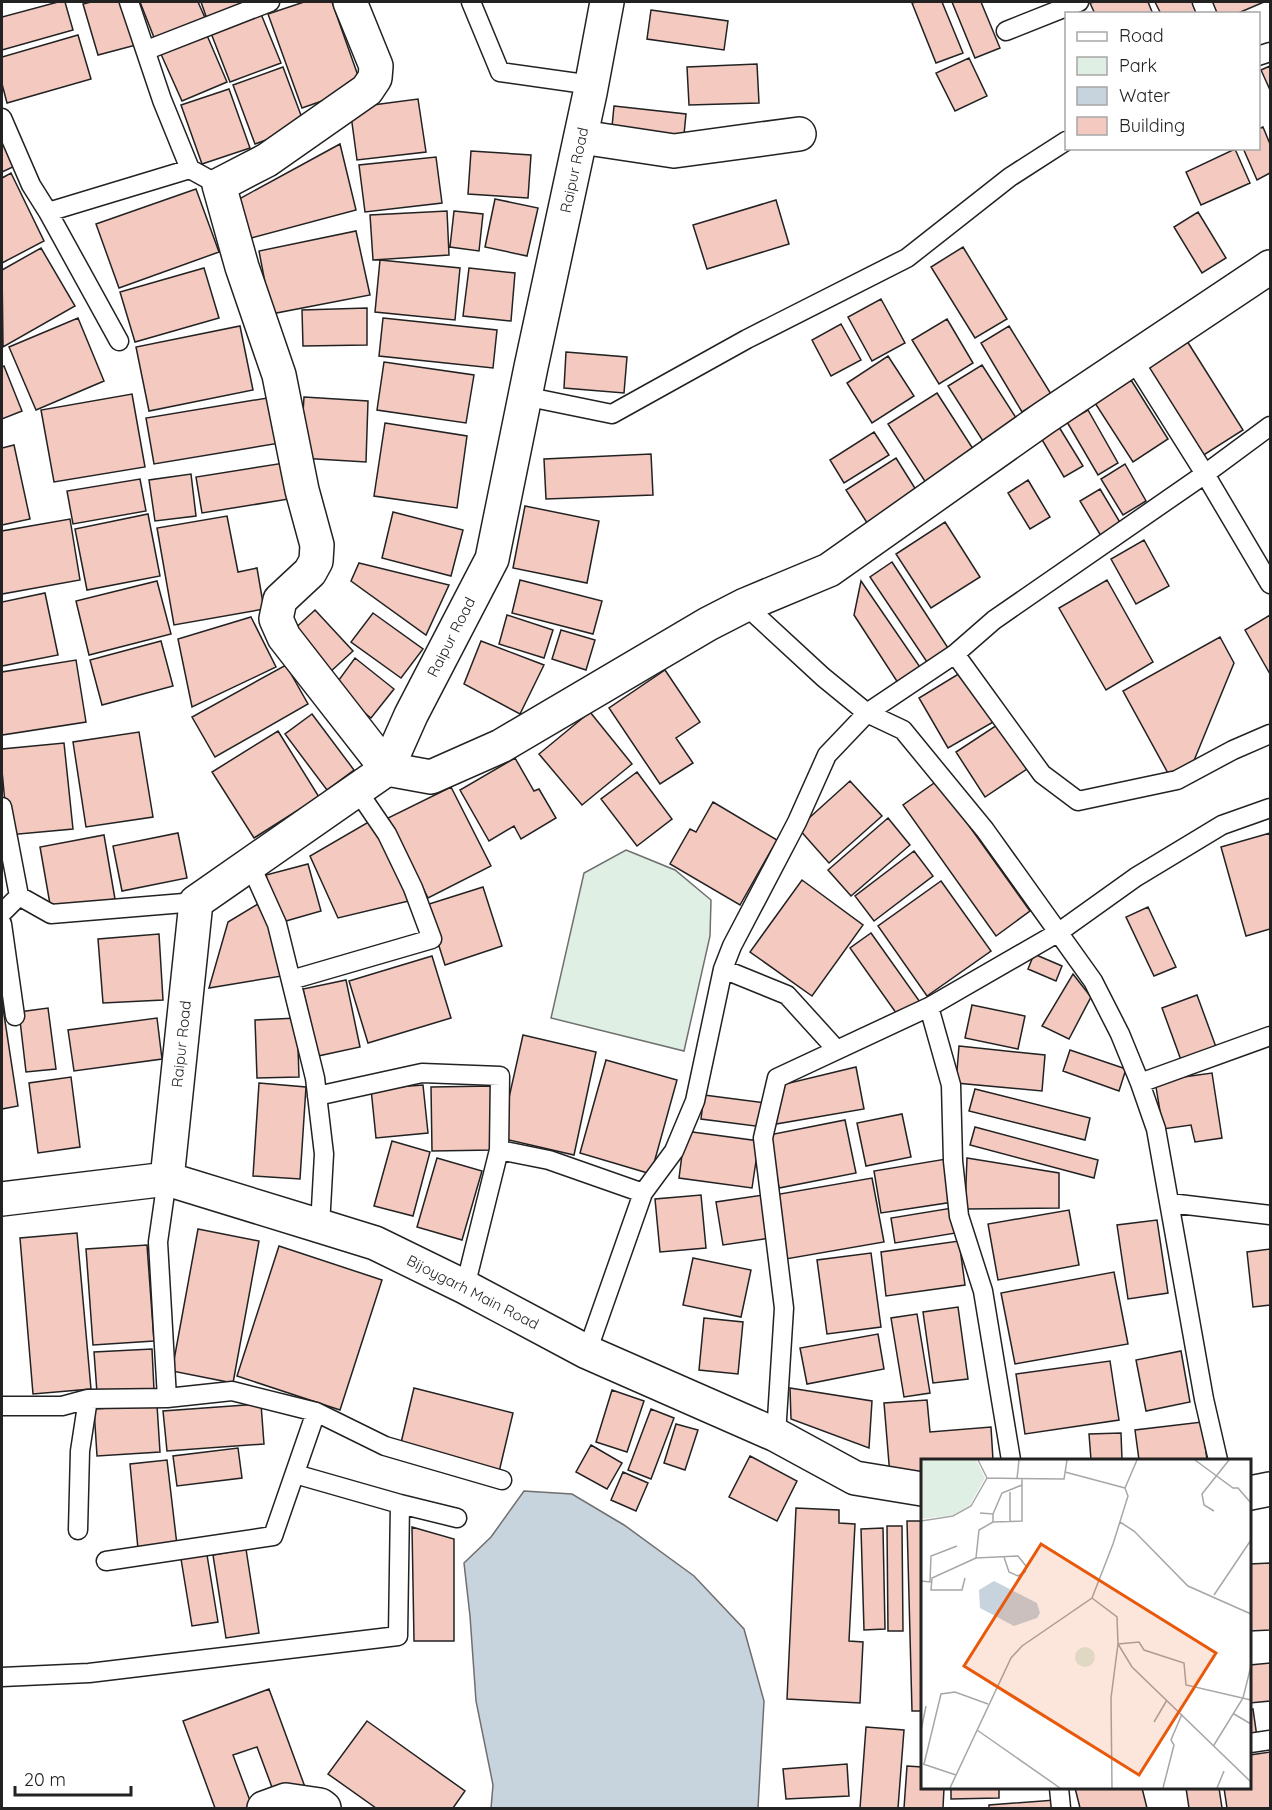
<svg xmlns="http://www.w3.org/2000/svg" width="1272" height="1810" viewBox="0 0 1272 1810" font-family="Quicksand,sans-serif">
  <rect width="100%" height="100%" fill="#fff"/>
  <path fill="#e0efe3" stroke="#6f6f6f" stroke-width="1.5" d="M626,850L675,870L711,900L710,936L684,1051L551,1018L584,873Z"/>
  <path fill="#c7d3dd" stroke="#6f6f6f" stroke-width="1.5" d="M524,1491L572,1494L624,1525L694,1576L744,1629L764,1701L758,1808H491L493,1785L476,1701L470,1616L464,1563L491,1537Z"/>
  <path fill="#f3c9c0" stroke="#222" stroke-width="1.5" d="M58,2H65L73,30L2,50V17Z
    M91,2H123L136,45L98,55L83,4Z
    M140,2H198L206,20L155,40Z
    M201,2H257L207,19Z
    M304,2H332L362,87L302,108L268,14Z
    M916,2H942L963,53L936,63L912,3Z
    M952,2H981L1000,48L975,58Z
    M1094,2H1148L1153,14H1095L1090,3Z
    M1155,2H1197L1201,11L1195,14H1161Z
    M1205,2H1264L1236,14H1210Z
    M259,9L281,63L230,82L209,28Z
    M651,10L728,21L724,50L647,39Z
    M206,33L227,82L182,101L160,52Z
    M78,35L91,79L7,103L2,84V57Z
    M969,58L987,96L955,111L936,73Z
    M757,64L759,103L689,105L687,67Z
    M1270,66V90L1261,70Z
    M283,67L305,126L255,144L233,85Z
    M229,89L250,148L202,164L181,105Z
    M418,99L426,152L357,160L350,108Z
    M614,106L686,114L683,145L611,137Z
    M1263,127L1270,144V173L1257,180L1243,148H1258V129Z
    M2,136L15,166L2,172Z
    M340,144L356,210L251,238L239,199Z
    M1235,149L1250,183L1201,205L1186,172Z
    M471,151L531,155L528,198L468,194Z
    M436,157L442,203L365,212L359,165Z
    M11,173L44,241L2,263V178Z
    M196,189L219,252L119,288L96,224Z
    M495,199L538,208L527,256L485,247Z
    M776,200L789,244L707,269L693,225Z
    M447,211L449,255L373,260L370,215Z
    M454,211L483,214L479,251L450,247Z
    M1198,212L1226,258L1202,273L1174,227Z
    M356,231L370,295L271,314L259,251Z
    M963,247L1007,319L975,338L931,267Z
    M41,248L75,306L3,347L2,270Z
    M380,260L460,268L455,320L375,312Z
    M204,268L219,318L135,342L120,292Z
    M469,268L515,273L511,321L463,316Z
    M881,299L905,343L872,361L848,317Z
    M367,308V345L303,346L302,310Z
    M78,318L104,381L36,410L9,347Z
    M383,318L497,330L493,368L379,356Z
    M947,319L973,363L939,384L912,340Z
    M841,324L861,360L831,376L812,340Z
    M240,326L253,390L149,411L136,347Z
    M1009,326L1051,394L1022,412L981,343Z
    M1187,341L1243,430L1199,458L1142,369Z
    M566,352L627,357L624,393L564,388Z
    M888,356L914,396L872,423L847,383Z
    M384,362L474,375L466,423L377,410Z
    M982,365L1022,427L988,449L948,386Z
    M4,366L22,411L2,419V367Z
    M1131,380L1168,439L1133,462L1095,403Z
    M937,393L977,455L928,486L888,424Z
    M132,394L145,467L54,482L41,410Z
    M273,397L280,443L154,464L146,418Z
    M304,397L368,401L366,462L300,458Z
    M1088,410L1118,463L1098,475L1067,422Z
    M385,423L467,436L457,508L374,496Z
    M1059,427L1083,466L1064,477L1041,438Z
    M874,432L889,455L844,483L830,460Z
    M14,445L30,519L2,525V448Z
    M651,454L653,495L546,499L544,459Z
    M896,458L923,501L873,532L846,490Z
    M284,463L289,499L202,513L196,477Z
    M1125,464L1146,501L1123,515L1101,479Z
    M191,474L196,516L155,521L149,480Z
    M140,479L146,511L73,524L67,491Z
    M1028,480L1050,517L1030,529L1008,493Z
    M1100,489L1121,524L1101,536L1080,501Z
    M525,506L599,521L587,583L513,568Z
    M393,512L463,530L451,576L382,558Z
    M148,514L160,576L87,590L75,529Z
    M227,516L238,572L257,568L264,609L174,625L157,528Z
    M70,519L80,580L2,594V531Z
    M945,522L980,577L931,608L896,554Z
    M1144,540L1169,586L1136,604L1111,559Z
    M892,562L950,651L929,665L870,577Z
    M359,563L449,585L426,635L351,581Z
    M520,580L602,601L593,634L512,613Z
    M1107,580L1153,662L1106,690L1059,608Z
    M157,581L171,634L89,655L76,601Z
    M861,581L922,670L900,686L854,615Z
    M45,593L58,655L2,666V602Z
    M315,610L353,651L329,673L291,632Z
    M373,613L423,649L401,678L351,642Z
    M507,615L553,630L544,658L499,644Z
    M1270,615V674L1245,630Z
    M251,617L276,667L192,707L178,639Z
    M561,630L595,640L586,670L552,659Z
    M1220,637L1234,663L1193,763L1169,775L1123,691Z
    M161,641L173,686L102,705L90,660Z
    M481,641L544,665L520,714L464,684Z
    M355,658L394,689L371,718L333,688Z
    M76,660L86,722L2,735V672Z
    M286,665L308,704L215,757L192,717Z
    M665,670L700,722L676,738L693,763L660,784L609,708Z
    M965,670L995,721L948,748L919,698Z
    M590,712L632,764L582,805L539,754Z
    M312,714L354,770L327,790L285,734Z
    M997,725L1027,769L985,797L956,752Z
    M278,731L319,797L254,838L212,772Z
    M139,732L153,817L86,827L73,742Z
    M64,743L73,829L8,835L2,771V749Z
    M515,758L534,791L539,789L556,818L521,839L514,826L489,841L460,790Z
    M637,772L672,819L637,846L601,799Z
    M850,781L882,816L829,863L798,828Z
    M937,781L1030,911L996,936L903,805Z
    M451,787L491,866L428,898L388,818Z
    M713,802L777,840L740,905L670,864L690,829L696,832Z
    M888,818L910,845L851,896L828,870Z
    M372,820L417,899L338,918L310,856Z
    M178,833L187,878L122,891L113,846Z
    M1270,833V929L1246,936L1221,847Z
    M104,835L115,899L51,910L40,847Z
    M914,851L933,876L874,921L855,896Z
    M308,864L321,911L279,923L266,875Z
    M802,880L863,925L812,996L750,952Z
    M941,881L991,951L927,996L878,926Z
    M483,887L502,946L445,965L426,905Z
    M263,901L282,976L209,988L228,922Z
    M1148,907L1176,967L1154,976L1126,917Z
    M871,933L920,1002L899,1017L850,948Z
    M159,934L163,1000L103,1003L98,939Z
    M1034,954L1062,966L1056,981L1028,969Z
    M432,956L451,1018L368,1043L349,981Z
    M1073,974L1091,997L1069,1039L1042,1026Z
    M346,980L360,1047L318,1056L303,989Z
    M1197,995L1216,1047L1181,1060L1162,1008Z
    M972,1005L1025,1016L1018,1049L965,1038Z
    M3,1008L18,1106L2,1109V1009Z
    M48,1008L56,1069L26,1072L19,1012Z
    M157,1018L162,1059L74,1071L68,1030Z
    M297,1018L299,1077L257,1078L255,1020Z
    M523,1035L596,1052L574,1155L500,1138Z
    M959,1046L1045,1055L1042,1091L956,1083Z
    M1070,1050L1126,1069L1119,1091L1063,1071Z
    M606,1060L677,1080L651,1174L580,1153Z
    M856,1067L864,1109L776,1124L781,1085Z
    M1212,1073L1222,1138L1195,1142L1191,1125L1163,1129L1155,1081Z
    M71,1077L80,1147L38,1153L29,1083Z
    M259,1083L306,1087L300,1179L253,1176Z
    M423,1085L428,1133L376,1138L371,1089Z
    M493,1086L494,1150L432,1151L431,1087Z
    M975,1089L1090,1118L1085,1140L969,1111Z
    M704,1095L766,1103L763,1127L701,1119Z
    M902,1114L911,1157L866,1166L857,1123Z
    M845,1120L856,1173L779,1188L769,1135Z
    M975,1127L1098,1160L1094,1178L970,1145Z
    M685,1131L759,1141L752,1188L679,1178Z
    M392,1141L430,1152L413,1216L374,1206Z
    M437,1158L482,1171L462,1240L417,1227Z
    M967,1158L1059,1173V1208L965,1209Z
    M946,1159L953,1202L881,1213L874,1171Z
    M872,1178L884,1242L786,1259L774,1195Z
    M701,1195L706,1248L660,1252L655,1199Z
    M763,1195L770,1238L723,1245L716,1202Z
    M952,1208L956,1233L895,1243L891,1218Z
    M1069,1210L1079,1265L998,1280L988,1224Z
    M1157,1220L1168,1293L1128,1299L1117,1225Z
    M198,1229L259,1241L233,1383L172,1371Z
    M77,1233L91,1389L33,1394L20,1238Z
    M959,1241L965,1285L886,1296L881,1252Z
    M147,1245L154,1341L93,1345L86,1249Z
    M279,1246L382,1280L340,1410L237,1376Z
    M1270,1249V1305L1253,1307L1247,1252Z
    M871,1253L881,1327L827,1334L817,1260Z
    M693,1258L751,1270L741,1317L683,1305Z
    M1114,1272L1128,1344L1015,1364L1001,1293Z
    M958,1307L968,1379L933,1383L923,1312Z
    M917,1314L930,1393L904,1397L891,1318Z
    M704,1318L743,1322L738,1374L699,1370Z
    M878,1334L884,1369L807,1384L800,1348Z
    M152,1349L154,1390L97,1393L94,1352Z
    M1181,1351L1190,1402L1146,1411L1136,1360Z
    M1110,1361L1119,1420L1025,1434L1016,1374Z
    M414,1388L513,1413L499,1472L400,1447Z
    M790,1388L872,1401L869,1448L791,1419Z
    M612,1390L644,1401L627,1452L596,1442Z
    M927,1400L930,1432L991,1427L993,1460H922V1473L890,1476L884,1403Z
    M261,1404L264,1444L167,1451L163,1411Z
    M157,1405L160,1452L97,1456L94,1409Z
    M651,1409L674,1418L651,1479L628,1470Z
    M1202,1422L1207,1460H1139L1135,1430Z
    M676,1424L698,1430L685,1470L664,1463Z
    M1121,1433L1122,1460H1091L1089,1434Z
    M591,1445L622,1463L607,1489L576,1472Z
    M238,1448L242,1478L177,1486L173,1456Z
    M750,1456L797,1481L777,1521L729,1497Z
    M167,1460L177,1545L138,1549L130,1464Z
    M623,1472L648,1483L636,1511L611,1500Z
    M796,1508L839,1510V1523L855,1524L849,1641L863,1642L860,1703L787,1699Z
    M907,1521H922V1711H912Z
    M887,1526H902L903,1631H888Z
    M412,1527L454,1539V1641H414Z
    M883,1528L885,1629L864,1630L861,1529Z
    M246,1549L259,1633L226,1638L213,1555Z
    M207,1555L218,1622L192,1626L181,1559Z
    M1270,1563V1630L1250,1631V1564Z
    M1270,1663V1701L1250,1703V1665Z
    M269,1689L305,1787L276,1798L257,1747L233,1755L252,1806L246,1808H215L183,1721Z
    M1253,1709L1257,1737L1250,1739V1710Z
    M367,1721L465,1791L453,1808H376L328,1774Z
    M866,1727L904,1730L898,1808H860Z
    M1270,1752V1808H1227L1224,1788H1250V1755Z
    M847,1764L849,1796L786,1799L783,1769Z
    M907,1766L922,1767V1788H944L943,1808H904Z
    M951,1788H999V1798L951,1799Z
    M1075,1788H1142L1147,1808H1080Z
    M1186,1788H1219L1222,1808H1189Z
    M1055,1800L1056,1808H989V1805Z"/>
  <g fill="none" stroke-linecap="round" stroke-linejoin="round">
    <g stroke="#222" stroke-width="21">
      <path id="lane" d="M129,2L162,100L190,169
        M471,2L500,72L592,85
        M1202,2L1207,14
        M1006,31L1079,2
        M147,50L270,2
        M1258,56L1270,52
        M2,118L31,185L48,212L119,341
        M48,212L190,169L219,185
        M1132,358L1205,474L1270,584
        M524,396L612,414L747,339L907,258L1010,177L1066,141
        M745,605L823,677L867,713L903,730L985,830L1093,981L1120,1034L1140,1083L1156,1129L1204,1399L1218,1460
        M955,654L1042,774L1078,801L1177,780L1233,750L1270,734
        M2,807L19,896L51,914L196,902
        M250,864L277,924L315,1078L324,1154L320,1226
        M2,913L19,896
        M2,924L15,1016
        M723,969L787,995L836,1049
        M291,980L432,939L413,888L387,834L357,790
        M1140,1083L1270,1036
        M317,1096L422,1073L500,1076L499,1150L465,1287
        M499,1150L549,1160L643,1193
        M167,1179L158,1242L167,1398
        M1170,1203L1270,1215
        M587,1352L643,1193L674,1151L695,1101L723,969L732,946L797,822L827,755L867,713L955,654L994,620L1205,474L1270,426
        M2,1406H62L88,1399L167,1398L232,1391L316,1412L385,1446L502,1480
        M776,1435L784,1308L763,1138L777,1078L929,1007
        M1011,1460L983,1291L959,1216L953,1161L951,1085L929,1007L1059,932L1136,877L1222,825L1270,808
        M295,1474L400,1504L457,1518
        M78,1530L80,1451L88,1399
        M106,1561L273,1536L316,1412
        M2,1677L89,1673L398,1636L400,1504
        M1250,1743L1270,1740
        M1059,1788L1061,1808"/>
    </g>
    <g stroke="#222" stroke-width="36">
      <path id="street" d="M350,2L376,66L375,78L367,90L267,160L219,185L242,267L279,375L302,490L317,545L316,561L310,572L280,600L276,619L284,637L387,769L431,777L501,746L708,624L745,605L829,570L1044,418L1270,267
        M581,137L674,151L799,134
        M264,1808L286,1800L320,1805L324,1808"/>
    </g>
    <g stroke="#222" stroke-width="36">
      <path id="secondary" d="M167,1179L196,902L387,769L411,715L492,559L531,367L590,93L607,2
        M2,1199L167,1179L320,1226L375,1243L465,1287L587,1352L776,1435L855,1478L922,1489
        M1250,1493L1270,1489"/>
    </g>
    <use href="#lane" stroke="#fff" stroke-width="18"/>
    <use href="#street" stroke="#fff" stroke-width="33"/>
    <use href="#secondary" stroke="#fff" stroke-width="33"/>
  </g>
  <g text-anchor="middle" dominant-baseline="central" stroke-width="4.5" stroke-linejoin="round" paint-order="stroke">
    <g font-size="15" fill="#222" stroke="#fff">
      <text transform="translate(574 170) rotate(-78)">Raipur Road</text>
      <text transform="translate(451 637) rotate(-63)">Raipur Road</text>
      <text transform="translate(181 1044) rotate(-84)">Raipur Road</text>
      <text transform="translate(473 1292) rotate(27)">Bijoygarh Main Road</text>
    </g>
  </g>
  <g transform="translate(921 1459)">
    <rect width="330" height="330" fill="#fff"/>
    <path d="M0,1H55L64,19L49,46L32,56L0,60ZM154 198a10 10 0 1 1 20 0a10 10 0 1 1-20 0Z" fill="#e0efe3"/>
    <path d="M73,122L116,144L119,154L116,159L93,167L59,149L58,131Z" fill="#c7d3dd"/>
    <path fill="none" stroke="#a7a7a7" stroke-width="1.5" d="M274,1L312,29H317L330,44M144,13L204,29M66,19L143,20L146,1M96,20L98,1M89,33V63M293,52L283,46L281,35L308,1M59,54L72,55L81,34L101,26M72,55V63L101,62V20M0,62L32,57L50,47L66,19L57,1M72,63L58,71L55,99L97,97L105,107L104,113L97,117L88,113L83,98M199,63L213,72L267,127L330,155M44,119L41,131H10L11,119L55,99M0,122L9,123L10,97L36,87M293,136L330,81M171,139L196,158L197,185L211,208L330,323M313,255L330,265M233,263L246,241M56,271L139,329M0,272L5,247M293,286L322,239L330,207M2,305L35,316M3,305L20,235L34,233L67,245M29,329L90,199L101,187L171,139L192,85L207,37L204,29L216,1M191,329L190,239L197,185L218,183L223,191L263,204L265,226L330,241M242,329L253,286L250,281L261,255M296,329L303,312"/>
    <path fill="#e8590c" fill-opacity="0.15" stroke="#e8590c" stroke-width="3" d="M120,85L295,194L218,316L43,207Z"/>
    <rect width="330" height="330" fill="none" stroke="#222" stroke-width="3"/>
  </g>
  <rect width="1272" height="1810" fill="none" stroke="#222222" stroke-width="6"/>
  <rect x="1065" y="12" width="195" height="138" fill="#ffffff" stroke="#a7a7a7" stroke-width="1.5"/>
  <rect x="1077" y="32" width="30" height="9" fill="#ffffff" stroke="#a7a7a7" stroke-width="1.5"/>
  <text x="1119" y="42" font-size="18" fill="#222222">Road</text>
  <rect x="1077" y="57" width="30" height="18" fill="#e0efe3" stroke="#a7a7a7" stroke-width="1.5"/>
  <text x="1119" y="72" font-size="18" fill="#222222">Park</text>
  <rect x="1077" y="87" width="30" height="18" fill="#c7d3dd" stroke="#a7a7a7" stroke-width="1.5"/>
  <text x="1119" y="102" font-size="18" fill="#222222">Water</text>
  <rect x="1077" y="117" width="30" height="18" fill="#f3c9c0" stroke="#a7a7a7" stroke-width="1.5"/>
  <text x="1119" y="132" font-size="18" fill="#222222">Building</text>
  <path d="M15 1786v9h116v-9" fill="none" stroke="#222222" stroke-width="3"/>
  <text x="24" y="1786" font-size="18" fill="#222222" stroke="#ffffff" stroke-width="4.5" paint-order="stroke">20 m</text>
</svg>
